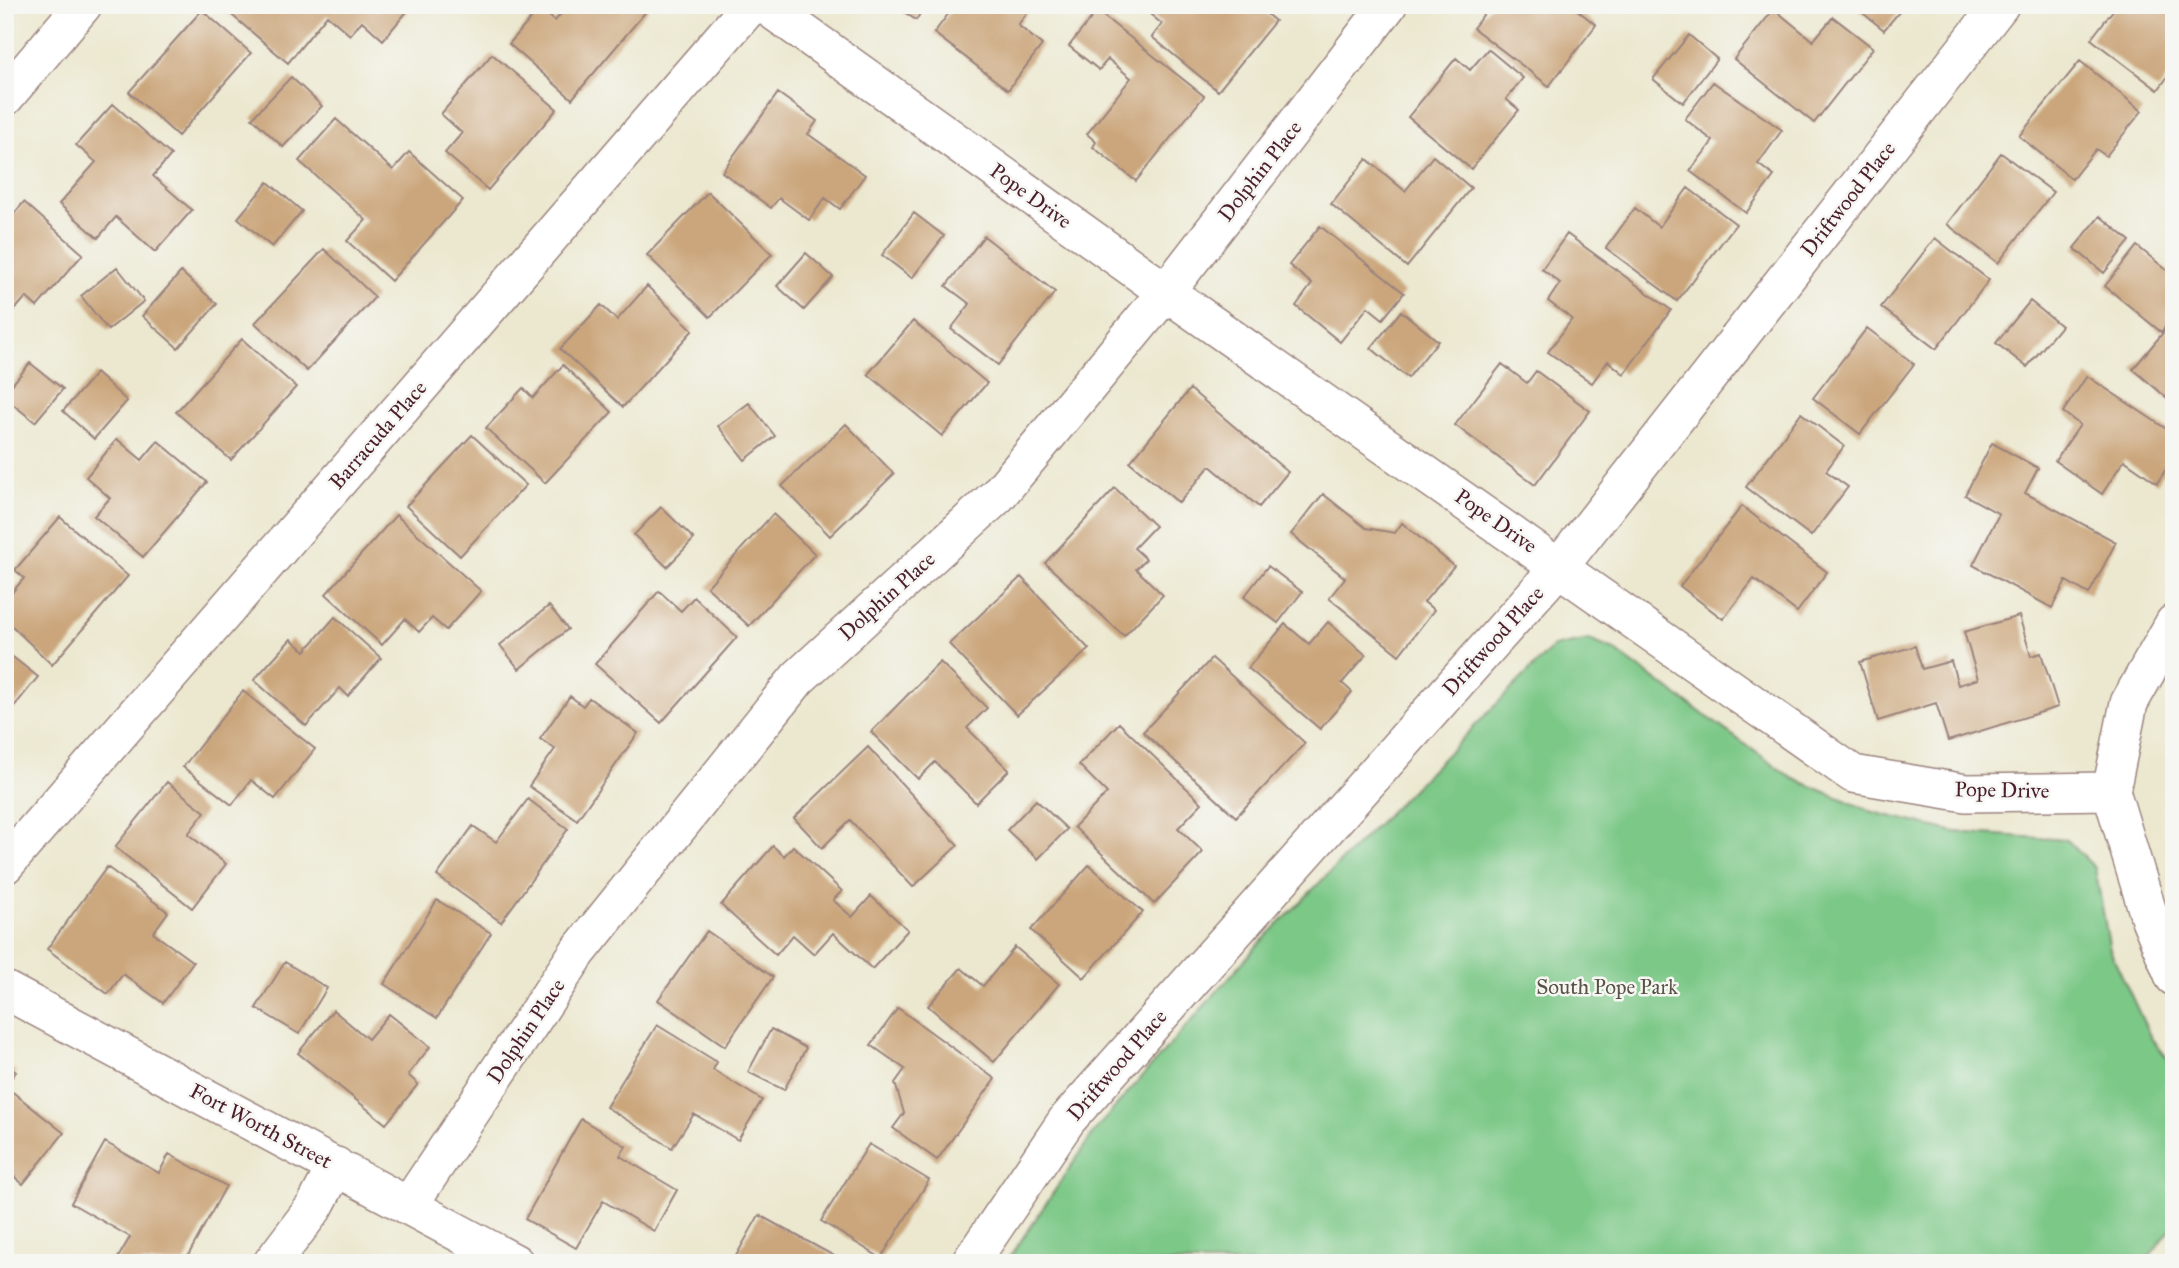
<svg xmlns="http://www.w3.org/2000/svg" width="2179" height="1268" viewBox="0 0 2179 1268" font-family="'IM FELL Great Primer',serif">
  <rect width="100%" height="100%" fill="#f6f6f2"/>
  <filter id="ink" filterUnits="userSpaceOnUse"><feTurbulence type="fractalNoise" baseFrequency=".0143" numOctaves="2"/><feDisplacementMap in="SourceGraphic" scale="14" xChannelSelector="R" yChannelSelector="G"/><feConvolveMatrix kernelMatrix="1 2 1 2 8 2 1 2 1" color-interpolation-filters="sRGB"/></filter>
  <filter id="wash" filterUnits="userSpaceOnUse"><feTurbulence type="fractalNoise" baseFrequency=".00686" numOctaves="4" result="noise"/><feDisplacementMap in="SourceGraphic" scale="28" xChannelSelector="R" yChannelSelector="G"/><feGaussianBlur stdDeviation="1.57" result="paint"/><feColorMatrix in="noise" values="0 0 0 0 0 0 0 0 0 0 0 0 0 0 0 0 0 1.4 0 .05"/><feComposite in="paint" operator="in"/></filter>
  <g filter="url(#wash)">
    <rect width="100%" height="100%" fill="#ece8d0"/>
    <path fill="#7cc887" stroke="#637459" stroke-width="2" d="M1589,640L1614,650L1792,778L1873,812L1955,832L2067,840L2095,868L2110,950L2151,1038L2174,1066V1225L2144,1263H1006L1096,1129L1256,947L1553,647Z"/>
    <g id="blocks">
      <path fill="#cba67b" d="M220,5H407L410,8L383,40L362,21L350,35L327,15L288,63Z
        M568,5H644L648,9L572,99L509,44L540,8L555,21Z
        M894,5H926L916,20Z
        M955,5H1033L1018,25L1042,45L1008,90L934,33Z
        M1157,5H1256L1275,21L1218,91L1152,37L1162,24L1150,14Z
        M1491,5H1571L1596,25L1549,86L1473,28Z
        M1853,5H1905L1884,30Z
        M2117,5H2174V68L2158,90L2091,39Z
        M1774,9L1813,41L1833,17L1873,48L1814,123L1734,59Z
        M202,10L251,53L178,136L129,92Z
        M1097,11L1204,96L1136,181L1093,147L1096,142L1087,134L1131,78L1108,59L1099,70L1069,46Z
        M1689,35L1717,59L1683,103L1653,79Z
        M1488,49L1523,78L1506,99L1519,110L1471,169L1408,117L1456,58L1470,70Z
        M492,54L557,109L488,190L445,153L462,133L441,114Z
        M2080,61L2142,111L2106,156L2096,149L2072,179L2019,136Z
        M291,77L322,106L283,147L252,118Z
        M1713,82L1782,130L1758,164L1774,176L1746,213L1690,171L1713,141L1685,119Z
        M778,93L817,121L808,134L865,175L840,209L825,198L809,220L779,198L771,208L722,172Z
        M113,104L171,155L153,176L192,210L155,252L116,217L98,238L59,204L96,162L76,145Z
        M336,119L393,170L409,152L463,200L391,281L347,241L366,220L299,161Z
        M2001,153L2053,192L1998,263L1947,224Z
        M1433,156L1471,188L1407,267L1331,204L1367,159L1405,191Z
        M268,182L302,211L272,247L238,218Z
        M1688,188L1736,224L1677,301L1606,248L1635,208L1659,227Z
        M708,192L772,254L710,317L647,255Z
        M24,202L83,254L37,307L26,297L5,321V224Z
        M914,213L944,236L912,278L882,255Z
        M2100,216L2130,241L2104,273L2074,248Z
        M1320,226L1404,293L1383,319L1368,307L1340,342L1296,306L1312,284L1289,265Z
        M1567,234L1671,310L1624,374L1608,361L1592,383L1548,352L1572,319L1548,301L1560,283L1542,269Z
        M984,236L1055,292L998,365L951,329L970,304L946,286Z
        M1935,238L1989,280L1936,349L1881,307Z
        M2137,246L2174,276V316L2161,332L2105,286Z
        M324,249L375,297L307,371L255,323Z
        M806,253L833,277L804,310L777,286Z
        M117,267L144,301L108,330L81,296Z
        M181,272L217,304L178,348L142,316Z
        M647,286L693,330L623,407L560,349L601,305L617,320Z
        M2030,301L2061,326L2027,367L1996,343Z
        M1401,311L1438,341L1408,378L1371,348Z
        M913,321L987,383L942,436L868,374Z
        M2171,323L2174,325V404L2133,369Z
        M1867,328L1914,364L1860,434L1813,398Z
        M242,339L296,387L231,460L176,412Z
        M30,363L63,389L35,422L5,398V393Z
        M1502,364L1527,383L1536,371L1590,411L1535,485L1455,425Z
        M563,365L612,412L545,483L486,428L523,388L533,398Z
        M96,373L127,401L94,439L63,411Z
        M2087,376L2174,434V457L2157,483L2124,460L2102,494L2055,461L2080,425L2063,412Z
        M1190,389L1288,472L1259,507L1210,466L1179,503L1130,462Z
        M749,403L775,436L745,460L718,426Z
        M1801,413L1844,446L1826,471L1848,487L1811,536L1746,487Z
        M846,424L894,474L830,536L782,486Z
        M472,435L526,485L460,556L406,506Z
        M117,439L142,460L158,441L207,482L143,557L94,516L110,498L86,477Z
        M1992,443L2038,468L2025,493L2116,542L2089,594L2066,581L2052,608L1973,565L1999,514L1965,495Z
        M1115,488L1155,526L1134,548L1146,559L1136,569L1163,595L1124,636L1045,563Z
        M1323,494L1366,528L1395,533L1402,523L1454,566L1424,602L1434,610L1399,655L1329,598L1345,578L1291,534Z
        M1742,506L1827,572L1797,612L1754,579L1723,619L1680,586Z
        M661,507L694,539L667,567L634,535Z
        M773,514L815,554L749,626L707,587Z
        M396,515L481,591L446,630L432,618L419,632L405,619L382,645L326,594Z
        M60,517L128,576L52,665L5,619V601L24,578L15,570Z
        M1268,566L1302,592L1278,623L1244,597Z
        M1021,577L1089,649L1017,715L949,644Z
        M659,591L681,611L694,597L737,637L661,723L595,664Z
        M549,606L568,629L519,669L500,645Z
        M2019,616L2031,656L2041,653L2058,707L1948,741L1936,703L1878,721L1860,662L1915,646L1922,669L1951,661L1958,685L1978,679L1964,632Z
        M335,617L381,658L348,696L340,688L306,726L254,680L291,639L305,651Z
        M1328,622L1366,655L1342,683L1352,692L1320,729L1248,668L1285,624L1309,644Z
        M5,651L38,677L5,718Z
        M1212,658L1305,743L1236,817L1143,732Z
        M940,662L987,708L967,728L1009,770L976,803L935,762L918,779L871,732Z
        M243,691L315,749L275,799L251,780L232,805L183,767Z
        M570,696L583,706L589,698L638,733L577,820L529,786L555,749L540,739Z
        M1119,723L1202,803L1178,828L1203,852L1154,904L1074,827L1107,793L1079,765Z
        M868,747L958,845L913,887L850,820L822,848L794,818Z
        M167,782L205,812L188,834L226,864L192,908L115,847Z
        M528,799L568,829L501,922L437,876L473,826L496,842Z
        M1036,800L1067,829L1038,859L1007,830Z
        M773,846L784,856L793,846L842,891L833,900L852,917L871,896L908,930L872,969L833,933L814,954L793,935L776,955L721,905Z
        M1089,865L1143,912L1084,978L1031,930Z
        M107,867L168,912L153,933L193,962L163,1003L123,974L108,994L47,949Z
        M437,900L491,933L437,1018L384,984Z
        M707,931L773,977L725,1046L658,1000Z
        M1015,947L1059,984L994,1062L928,1006L961,968L983,986Z
        M285,962L327,988L299,1034L256,1008Z
        M898,1008L995,1079L937,1160L893,1128L904,1113L895,1083L905,1069L871,1045Z
        M333,1010L368,1039L389,1014L430,1047L408,1075L418,1084L386,1124L298,1053Z
        M657,1025L717,1062L713,1070L762,1100L738,1140L694,1114L672,1148L606,1107Z
        M771,1029L806,1048L784,1090L748,1072Z
        M5,1063L16,1072L5,1086Z
        M5,1086L64,1133L23,1184L5,1169Z
        M581,1119L626,1146L620,1156L677,1190L654,1231L603,1201L576,1248L525,1219Z
        M105,1142L159,1173L169,1154L226,1186L184,1263H115L130,1237L71,1203Z
        M869,1144L929,1180L881,1258L821,1221Z
        M759,1215L847,1263H732Z"/>
    </g>
  </g>
  <g filter="url(#ink)">
    <use href="#blocks" fill-opacity="0" stroke="#9b847e" stroke-width="2"/>
    <g fill="none" stroke-linecap="round" stroke-linejoin="round">
      <g stroke="#9b847e" stroke-width="40">
        <path id="minor" d="M765,5L1166,292L1853,774L1966,793L2111,791L2150,919L2174,977
          M5,97L83,5
          M2111,791L2129,703L2174,623
          M5,865L751,5
          M5,990L515,1263
          M409,1205L578,952L798,678L998,495L1166,292L1388,5
          M272,1263L315,1206L336,1166
          M970,1263L1067,1120L1560,566L2000,5"/>
      </g>
      <use href="#minor" stroke="#fff" stroke-width="37"/>
    </g>
  </g>
  <g text-anchor="middle" dominant-baseline="central" stroke-width="5" stroke-linejoin="round" paint-order="stroke">
    <g font-size="21" fill="#4a1f2b" stroke="#f6f6f2">
      <text transform="translate(1260 171) rotate(-52)">Dolphin Place</text>
      <text transform="translate(1031 196) rotate(36)">Pope Drive</text>
      <text transform="translate(1848 199) rotate(-52)">Driftwood Place</text>
      <text transform="translate(378 435) rotate(-49)">Barracuda Place</text>
      <text transform="translate(1496 521) rotate(35)">Pope Drive</text>
      <text transform="translate(887 596) rotate(-42)">Dolphin Place</text>
      <text transform="translate(1493 641) rotate(-48)">Driftwood Place</text>
      <text transform="translate(2002 790) rotate(1)">Pope Drive</text>
      <text transform="translate(526 1031) rotate(-56)">Dolphin Place</text>
      <text transform="translate(1117 1065) rotate(-49)">Driftwood Place</text>
      <text transform="translate(261 1126) rotate(28)">Fort Worth Street</text>
    </g>
    <g font-size="21" fill="#595247" stroke="#f6f6f2">
      <text x="1607" y="987">South Pope Park</text>
    </g>
  </g>
  <rect width="2179" height="1268" fill="none" stroke="#f6f6f2" stroke-width="28"/>
</svg>
